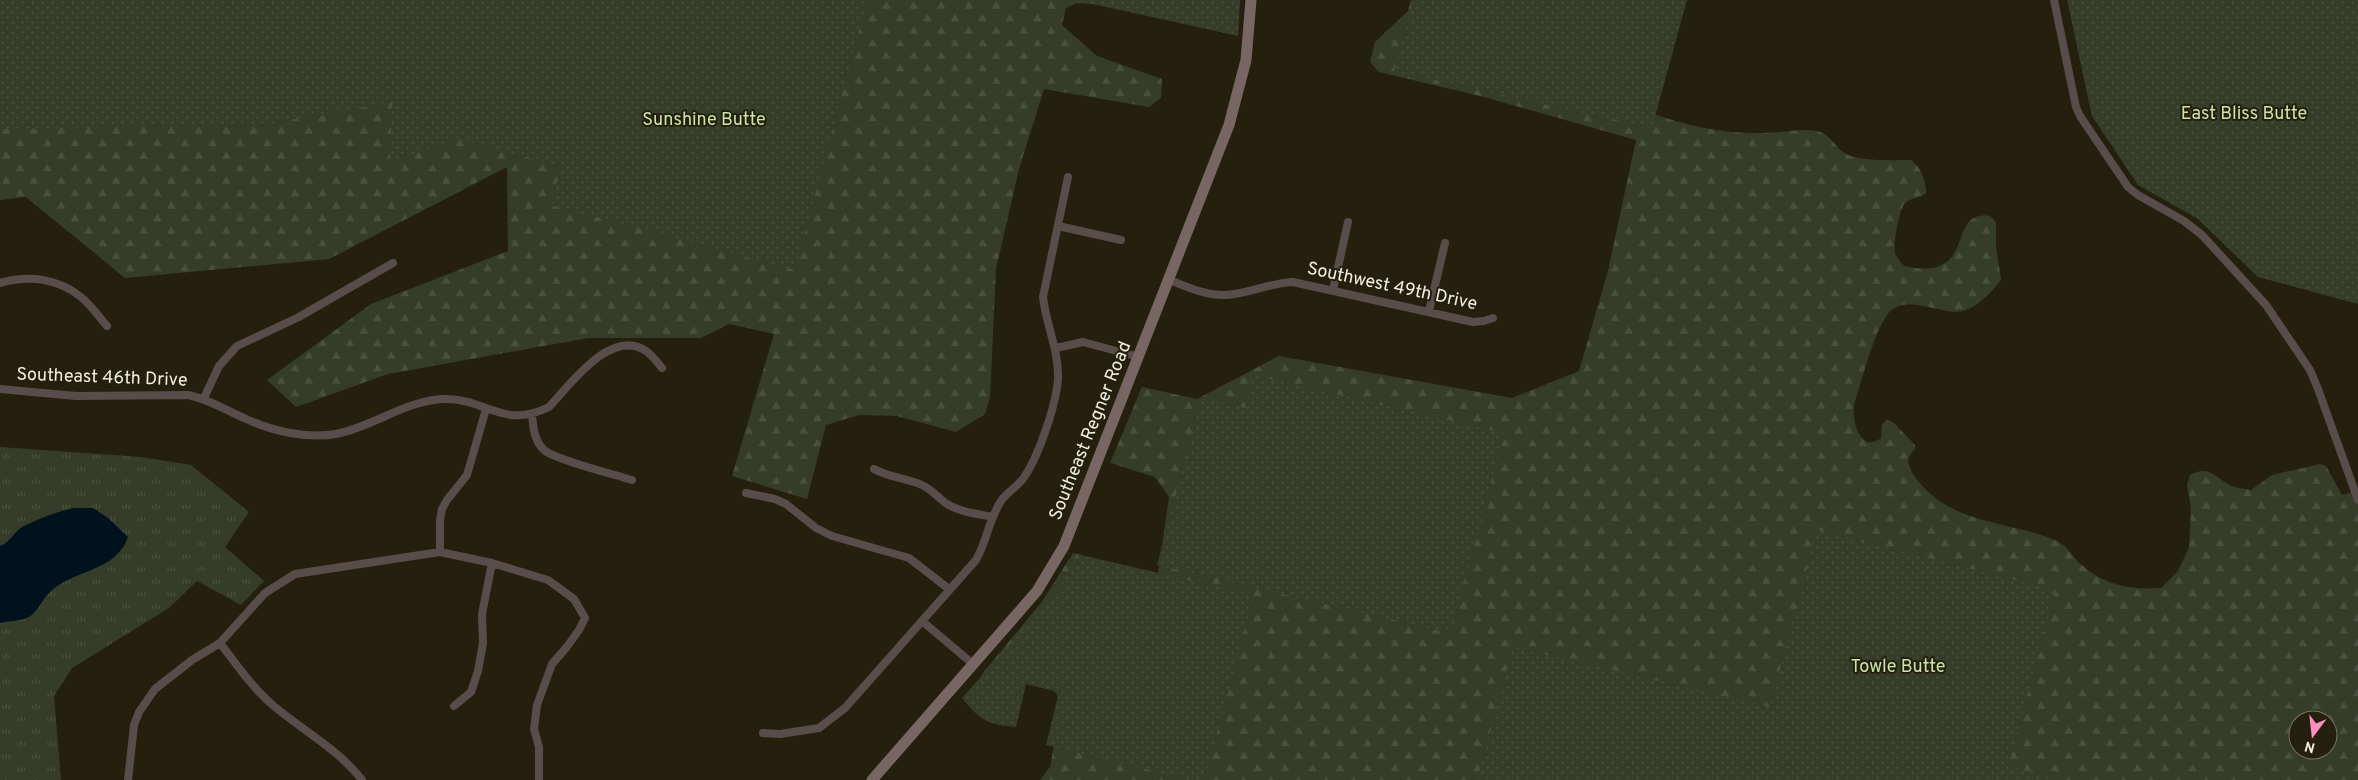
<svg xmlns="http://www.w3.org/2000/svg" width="2358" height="780" viewBox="0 0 2358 780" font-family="Overpass,sans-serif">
  <defs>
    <pattern id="grass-tufts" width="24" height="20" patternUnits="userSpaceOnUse" patternTransform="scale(1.25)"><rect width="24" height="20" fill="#353d29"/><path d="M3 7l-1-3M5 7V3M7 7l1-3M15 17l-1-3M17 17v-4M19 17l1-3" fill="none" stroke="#49503e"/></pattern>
    <pattern id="forest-firs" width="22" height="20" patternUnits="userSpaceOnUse" patternTransform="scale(1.25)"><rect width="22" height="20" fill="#353d29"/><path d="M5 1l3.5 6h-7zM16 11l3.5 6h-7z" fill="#49503e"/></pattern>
    <pattern id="park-dots" width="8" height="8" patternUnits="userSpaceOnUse" patternTransform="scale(1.25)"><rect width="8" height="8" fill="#353d29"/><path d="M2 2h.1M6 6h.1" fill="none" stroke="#49503e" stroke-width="1.8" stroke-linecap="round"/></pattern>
  </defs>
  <rect width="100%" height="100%" fill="#24200d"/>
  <path fill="url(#grass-tufts)" d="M0,447L141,457L191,465L249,512L225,547L264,581L241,605L197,581L169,608L72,668L54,696L61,780H0Z"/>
  <path fill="url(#forest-firs)" fill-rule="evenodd" d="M0,0H1125L1124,7L1077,3L1066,8L1062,25L1097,56L1162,79L1161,98L1149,107L1044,89L1019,169L996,269L990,397L985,414L956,432L897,416L859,415L826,425L807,499L732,476L774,334L729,324L701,338H588L388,374L296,407L267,380L371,304L508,251L507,167L329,259L125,278L26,197L0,200Z
    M1411,0H1433L1651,113C1687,126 1725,134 1763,133C1781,133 1799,128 1817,131C1829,133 1834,145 1843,152C1856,162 1894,160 1911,160C1921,167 1926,182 1926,193C1920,198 1910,198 1905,203C1899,210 1893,244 1895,253C1897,258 1901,262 1904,266C1980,283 1944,209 1990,216L1996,222V246L2001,280C1992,292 1978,307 1963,311C1943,316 1903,291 1887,315C1872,337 1864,375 1855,401C1850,416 1859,455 1881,438L1882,424L1887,420L1893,422L1915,445V449C1906,458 1907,461 1912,472C1915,479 1921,484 1926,490C1961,524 2009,522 2052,539C2070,546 2070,556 2083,566C2106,586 2132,590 2161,588L2178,571L2189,547L2191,508L2187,485L2190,475C2210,464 2215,478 2232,486C2237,488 2245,489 2251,490L2272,475L2320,464L2326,466L2342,495L2358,491V780H1040L1050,767L1063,693L1024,682L981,683L982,674L1041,603L1073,553L1158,573L1169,497L1155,477L1110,463L1142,387L1197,399L1279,356L1512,398L1579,371L1608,271L1636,140L1484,97L1379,72L1370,62L1375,42L1408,11ZM2298,720H2328V750H2298Z"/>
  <path fill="url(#park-dots)" d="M0,0H867L795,270L551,205L561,167L457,138L390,163L392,102L273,123L0,129Z
    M1075,0H1240L1238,36Z
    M1413,0H1687L1652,128L1394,71Z
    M2067,0H2358V304L2258,277L2198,219L2138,185L2092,116Z
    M1253,375L1504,433L1450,633L1157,565L1202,398L1245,408Z
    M1817,530L2055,590L2008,766L2061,780H1477L1513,647L1770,707Z
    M1078,555L1254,595L1204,780H1190L1046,745L1058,696L1054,691L1026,684L1016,727C986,724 981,721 962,698L1057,591Z"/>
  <path fill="#00121e" d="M73,508H93L108,518L128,537C116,572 74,569 50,592C42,599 38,613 27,618C19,621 9,621 0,623V546C11,542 15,530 24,526C40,518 56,512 73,508Z"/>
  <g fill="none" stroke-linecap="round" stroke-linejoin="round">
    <path stroke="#584d4b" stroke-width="8" d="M2054,0L2076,107L2080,116L2128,187L2138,195L2184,221L2202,235L2266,305L2310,370L2318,389L2358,500
      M1058,226L1121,240
      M1169,280C1186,286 1206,296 1225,295C1248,294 1269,283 1293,282L1473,322L1484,321L1493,318
      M0,283C28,275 58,278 81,297C91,305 99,317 107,326
      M1333,290L1348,222
      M1429,311L1445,243
      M1056,348L1083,342L1139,357
      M0,389L76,396L188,395C209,399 225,410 244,418C271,431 306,439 336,434C373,427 406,400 444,399C487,398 502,430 549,407C570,385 611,327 646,351C652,355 657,362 662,368
      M204,398L219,366L237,346L297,318L393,263
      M532,414C533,426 534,441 544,450C556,460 613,474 632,480
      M874,469C890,478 907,478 922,485C933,490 938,498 947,504C960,512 978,514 993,517
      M746,493L775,499L786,504L816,528L832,536L909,558L949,589
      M440,552V520L442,509L447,500L467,475L486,409
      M922,621L973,664
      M220,643C237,665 253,689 275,707C304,731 339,750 362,780
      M454,706L471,692L478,671L483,643L482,614L492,563
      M763,733L780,734L819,728L845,708L976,560C987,541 989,519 1001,501C1007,492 1019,486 1025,476C1039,455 1056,405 1058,379C1059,350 1046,325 1043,297L1068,177
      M128,780L134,725L139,712L155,689L192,660L220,643L265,593L295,574L440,552L492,563L548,580L574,599L585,618L579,630L566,648L552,664L537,705L534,729L539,747V780"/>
    <path stroke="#776664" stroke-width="11" d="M872,780L1037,591L1064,546L1229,125L1246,60L1251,0"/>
  </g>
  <g text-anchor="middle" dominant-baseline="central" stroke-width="4" stroke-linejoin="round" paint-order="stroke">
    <g font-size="18" fill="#cbe4aa" stroke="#24200d">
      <text x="2244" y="114">East Bliss Butte</text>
      <text x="704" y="120">Sunshine Butte</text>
      <text x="1898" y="667">Towle Butte</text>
    </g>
    <g font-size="18" fill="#f1efe3" stroke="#24200d">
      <text transform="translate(1392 287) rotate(12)">Southwest 49th Drive</text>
      <text transform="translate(102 378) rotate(2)">Southeast 46th Drive</text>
      <text transform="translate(1091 431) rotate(-68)">Southeast Regner Road</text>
    </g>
  </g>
  <g transform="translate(2313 735) rotate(195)"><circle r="24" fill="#24200d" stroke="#767363"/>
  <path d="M0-4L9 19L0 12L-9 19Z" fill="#fe8ebd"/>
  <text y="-8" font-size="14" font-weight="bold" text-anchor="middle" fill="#f1efe3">N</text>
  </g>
</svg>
